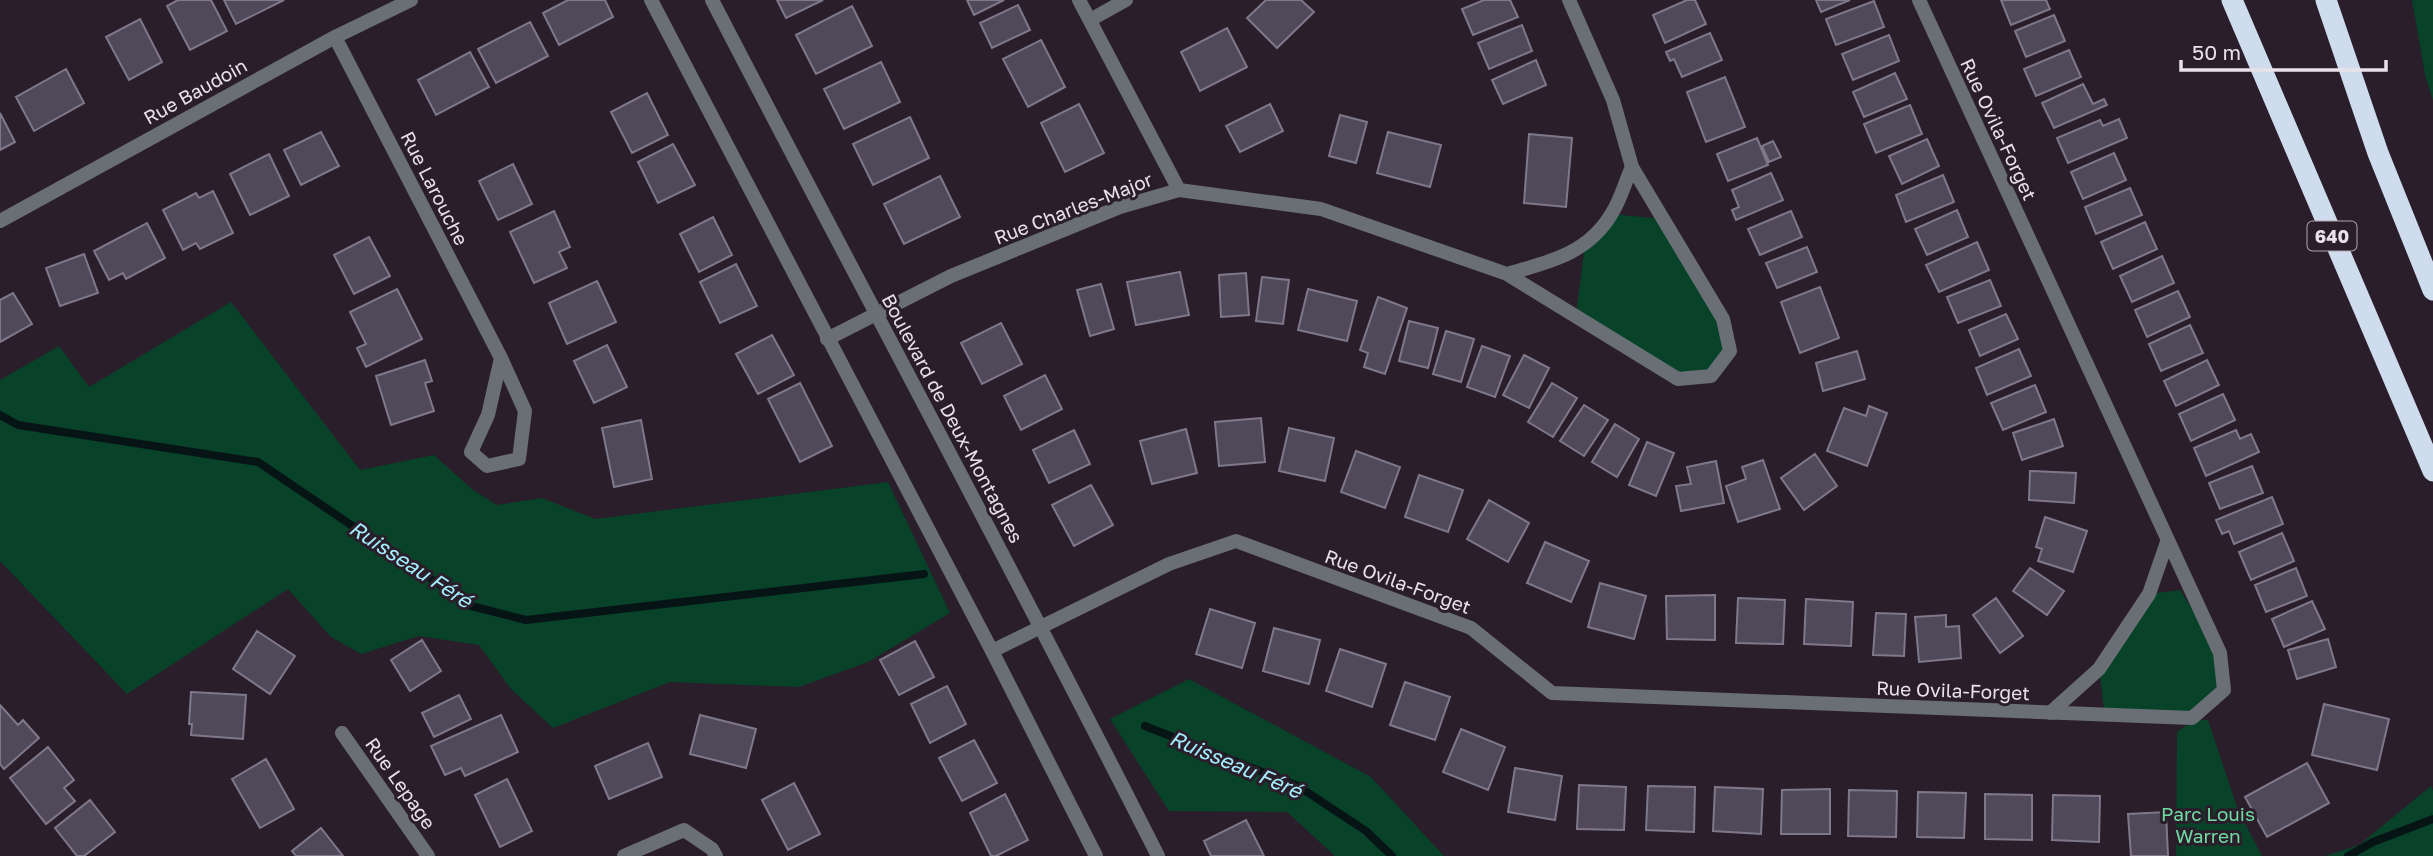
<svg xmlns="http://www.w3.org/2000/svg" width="2433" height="856" viewBox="0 0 2433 856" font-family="'Golos Text',sans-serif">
  <rect width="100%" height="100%" fill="#2a1e2a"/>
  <path fill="#074229" d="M2412,0H2433V100L2425,75Z
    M1612,214L1663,219L1723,319L1730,351L1711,376L1678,379L1576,316L1585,244Z
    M231,302L360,470L434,455L473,490L497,505L542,498L595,519L888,482L950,613L868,662L799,687L670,682L553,728L511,689L479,645L419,636L361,654L331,637L288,589L127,694L0,561V380L59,346L89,387Z
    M2180,590L2220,653L2224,690L2192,718L2104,709L2099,669L2149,594Z
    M1189,679L1371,777L1444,856H1335L1287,812L1169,811L1110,719Z
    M2193,720H2208L2238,810L2262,856H2176L2177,732Z
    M2431,786L2433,791V856H2325L2359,845Z"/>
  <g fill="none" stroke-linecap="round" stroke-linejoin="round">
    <path stroke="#071416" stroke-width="8" d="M0,415L18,425L258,462L471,606L526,620L924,574
      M1145,726L1298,786L1366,831L1392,856
      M2348,856L2373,842L2433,819"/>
  </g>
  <path fill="#4f495a" stroke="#7f788b" stroke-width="2" d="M178,0H211L227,31L190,50L167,6Z
    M224,0H284L236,24Z
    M568,0H605L613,17L559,45L543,13Z
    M777,0H823L786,18Z
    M967,0H1004L974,15Z
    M1266,0H1301L1314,12L1277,48L1247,18Z
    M1484,0H1510L1518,17L1473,35L1462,9Z
    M1687,0H1695L1706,24L1665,43L1653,15Z
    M1816,0H1850L1821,12Z
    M2001,0H2046L2050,9L2011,25Z
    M1874,1L1884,27L1836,45L1826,19Z
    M1018,5L1030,30L992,48L980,23Z
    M852,6L872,46L816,74L796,35Z
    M2054,15L2065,41L2026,57L2015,31Z
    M140,19L162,62L129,80L106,37Z
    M530,22L548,56L496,83L478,49Z
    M1522,25L1532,51L1489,69L1478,43Z
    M1227,28L1247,67L1200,91L1181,52Z
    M1710,33L1722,60L1682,77L1674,59L1670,61L1666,52Z
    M1889,35L1899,61L1853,80L1842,54Z
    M1041,40L1065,87L1028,107L1003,59Z
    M2069,50L2081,77L2036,96L2024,69Z
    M470,52L489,87L436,115L418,80Z
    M1536,60L1546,85L1503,104L1492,80Z
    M881,62L900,102L844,129L824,89Z
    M66,69L84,103L34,131L16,97Z
    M1895,73L1907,99L1864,117L1853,92Z
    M1725,77L1745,127L1706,142L1687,92Z
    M2083,84L2093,104L2104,99L2107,105L2054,128L2042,103Z
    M647,93L668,135L632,153L611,112Z
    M1079,104L1104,153L1065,172L1041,123Z
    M1270,104L1283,131L1240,152L1226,126Z
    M1910,105L1922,134L1876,153L1864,124Z
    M0,113L15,142L0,150Z
    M1340,115L1367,122L1356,163L1329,156Z
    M910,117L929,158L873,185L853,144Z
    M2119,119L2127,138L2068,163L2057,138L2100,120L2103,126Z
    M321,132L339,166L301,185L284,150Z
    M1388,132L1441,145L1430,187L1377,173Z
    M1529,134L1572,138L1566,207L1524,203Z
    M1757,138L1768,165L1728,181L1717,154Z
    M1927,139L1939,166L1902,184L1889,156Z
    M1773,141L1781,157L1769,162L1762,146Z
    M673,144L695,185L658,203L638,162Z
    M2114,153L2126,180L2083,199L2071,172Z
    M269,154L289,196L250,215L230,174Z
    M513,164L532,204L498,220L479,181Z
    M1771,173L1783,200L1736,220L1732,210L1739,207L1732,190Z
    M1943,175L1954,202L1906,222L1896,195Z
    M940,176L960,217L904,244L884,204Z
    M2130,188L2142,215L2096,234L2085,207Z
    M213,191L233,233L200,249L196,243L183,250L163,210L196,193L199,198Z
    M1957,210L1968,237L1927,255L1915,229Z
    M554,211L570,247L559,252L567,268L534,283L510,232Z
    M1791,211L1802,237L1760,255L1748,229Z
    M713,217L732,255L699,272L680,234Z
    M2145,222L2157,249L2113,269L2101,242Z
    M147,223L165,258L126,279L123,273L109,280L94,251Z
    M369,237L390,276L354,294L334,255Z
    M1977,242L1989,270L1939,292L1926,265Z
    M1807,247L1817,272L1777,288L1766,263Z
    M84,254L98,293L60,306L46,268Z
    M2162,256L2174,283L2132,302L2120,276Z
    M736,264L757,306L720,323L700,282Z
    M1180,272L1189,315L1136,325L1127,282Z
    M1246,273L1249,315L1221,317L1219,275Z
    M1262,277L1289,280L1283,324L1256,321Z
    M1990,280L2001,306L1958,323L1947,297Z
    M597,281L616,322L567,344L549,303Z
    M1101,284L1114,329L1090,336L1077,290Z
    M1820,287L1839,338L1800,353L1781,302Z
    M397,289L422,339L366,367L357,348L366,344L350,312Z
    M1308,289L1357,301L1347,341L1298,330Z
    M2178,291L2190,317L2147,337L2135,310Z
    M13,293L32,324L0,342V300Z
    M1378,297L1407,308L1385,374L1364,367L1368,353L1360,350Z
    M2006,314L2018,339L1980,356L1969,330Z
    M1409,321L1438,328L1428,368L1399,361Z
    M1001,323L1022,364L982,384L961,343Z
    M2190,325L2203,353L2161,371L2149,344Z
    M1446,331L1474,339L1461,382L1433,374Z
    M772,335L794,375L758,394L736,354Z
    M607,345L627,387L594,403L574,361Z
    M1482,346L1510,356L1495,397L1467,387Z
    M2019,349L2031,376L1987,395L1976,368Z
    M1857,351L1865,379L1823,391L1816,363Z
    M1524,355L1549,368L1529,408L1503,395Z
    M425,360L432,381L425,383L434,411L391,425L376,376Z
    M2207,360L2219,385L2176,406L2164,381Z
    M1045,375L1062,409L1021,430L1004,396Z
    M800,383L832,446L800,462L768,399Z
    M1552,383L1577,398L1553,437L1528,422Z
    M2035,385L2046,412L2003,430L1991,403Z
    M2223,394L2235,420L2191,441L2179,414Z
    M1584,405L1608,420L1584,456L1560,441Z
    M1869,406L1887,413L1867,466L1827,451L1844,408L1866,416Z
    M1261,418L1265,462L1219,466L1215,422Z
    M2054,419L2063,446L2022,460L2013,433Z
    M641,420L652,479L614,487L602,428Z
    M1615,424L1639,439L1617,477L1592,462Z
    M1289,428L1334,438L1325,481L1279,471Z
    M1186,429L1197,473L1152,484L1140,441Z
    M1074,430L1090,464L1049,483L1033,450Z
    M2236,430L2240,439L2251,434L2259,452L2206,476L2194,448Z
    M1647,442L1674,453L1656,496L1629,485Z
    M1356,451L1400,467L1385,508L1341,492Z
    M1815,454L1837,486L1804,510L1781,478Z
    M1763,460L1780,509L1738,522L1726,486L1746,479L1742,467Z
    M1716,461L1724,503L1681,511L1676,486L1691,484L1687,467Z
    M2252,466L2263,493L2220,509L2209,483Z
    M2030,471L2076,473L2074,503L2029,500Z
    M1419,475L1463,490L1448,532L1405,517Z
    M1091,485L1113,525L1074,546L1052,505Z
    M2272,497L2283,524L2234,544L2229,531L2222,534L2216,520Z
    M1489,500L1529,523L1508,562L1467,539Z
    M2045,517L2087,531L2073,572L2038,561L2042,549L2036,547Z
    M2282,533L2294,561L2251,580L2239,552Z
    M1545,542L1589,561L1571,602L1527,583Z
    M2030,568L2064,591L2047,615L2013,591Z
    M2296,568L2307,596L2266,612L2255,585Z
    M1600,583L1646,596L1634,639L1588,627Z
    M1715,595V640L1667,639L1666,596Z
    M1738,598L1785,600L1783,644L1736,643Z
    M1996,598L2023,636L2000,653L1973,615Z
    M1806,599L1853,602L1851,646L1804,644Z
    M2312,601L2325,629L2284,647L2272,619Z
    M1210,609L1255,623L1242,668L1196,654Z
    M1876,613L1906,614L1904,656L1873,655Z
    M1946,615V627L1959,626L1961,658L1919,662L1915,617Z
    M1274,628L1320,640L1309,684L1263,671Z
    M257,631L295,656L270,694L233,669Z
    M2328,639L2336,667L2297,679L2288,650Z
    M422,640L441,671L410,691L391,660Z
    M915,641L934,677L899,695L880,660Z
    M1340,649L1386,664L1372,707L1326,691Z
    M1405,682L1450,697L1435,740L1390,725Z
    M947,686L966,724L930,743L911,704Z
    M191,692L246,695L243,739L191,735L192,724H189Z
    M459,695L471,719L434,737L422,713Z
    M2324,704L2389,719L2377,770L2312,755Z
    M0,705L18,725L23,720L39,738L4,769L0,764Z
    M501,715L518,752L465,776L461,768L445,775L431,746Z
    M700,715L756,729L746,768L690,754Z
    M1461,729L1505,747L1488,790L1443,772Z
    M974,740L997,783L962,801L939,758Z
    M648,743L662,777L609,799L595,766Z
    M48,747L74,780L64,788L75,801L46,824L10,778Z
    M266,759L294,809L260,828L232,779Z
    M2307,763L2329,803L2267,837L2245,797Z
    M1515,768L1562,776L1555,820L1508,812Z
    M507,779L532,831L500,847L475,795Z
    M794,783L820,834L788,850L762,800Z
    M1579,785L1626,787L1624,830L1577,829Z
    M1648,786L1695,787L1694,832L1646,830Z
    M1715,787L1763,789L1761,834L1713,831Z
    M1830,789V834H1781L1782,790Z
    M1849,790L1897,791L1896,837L1848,836Z
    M1918,792L1966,793L1964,838L1917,837Z
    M1005,794L1028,840L996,856H991L970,813Z
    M1985,794L2032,795V840L1985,839Z
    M2053,795L2100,796L2099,842L2052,840Z
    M90,800L115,832L84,856H77L55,828Z
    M2166,812L2168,856H2131L2128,814Z
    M1246,820L1264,856H1211L1204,841Z
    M321,828L343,856H296L292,851Z"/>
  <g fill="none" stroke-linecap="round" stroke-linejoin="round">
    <path stroke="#6a6f76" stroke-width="14" d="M1079,0L1179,190
      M1090,20L1126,0
      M335,37L501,358L488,415L471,452L487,466L519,459L525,411L501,358
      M0,221L335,37L411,0
      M1507,274C1549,262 1588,254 1612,213C1621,199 1625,182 1632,167
      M827,339L951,276L1120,207L1179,190L1321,209L1507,274L1678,379L1711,376L1730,351L1723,319L1632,167L1613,100L1569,0
      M992,651L1169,564L1236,541L1471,628L1552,693L2192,718L2224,690L2220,653L1919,0
      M2050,713L2099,669L2149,594L2167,542
      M342,733L428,856
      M624,856L684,830L712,849L716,856"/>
    <path stroke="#6a6f76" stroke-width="14" d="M651,0L992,651L1096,856
      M712,0C860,286 1013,569 1158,856"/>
    <path stroke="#cfdcee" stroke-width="21" d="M2232,0L2433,471
      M2326,0L2378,153L2433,290"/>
  </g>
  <g text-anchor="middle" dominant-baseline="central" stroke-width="6" stroke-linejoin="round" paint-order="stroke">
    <rect fill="#2a1e2a" stroke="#b0a6b0" stroke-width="2" x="2307.5" y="221.5" width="49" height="29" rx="5"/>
    <g font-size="18" font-weight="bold" fill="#e9e1e9">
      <text x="2332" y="236">640</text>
    </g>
    <g font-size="19" fill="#e9e1e9" stroke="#2a1e2a">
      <text transform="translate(195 91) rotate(-29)">Rue Baudoin</text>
      <text transform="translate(1999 129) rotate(65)">Rue Ovila-Forget</text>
      <text transform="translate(435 188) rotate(63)">Rue Larouche</text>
      <text transform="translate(1073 208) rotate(-21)">Rue Charles-Major</text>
      <text transform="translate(953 418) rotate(62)">Boulevard de Deux-Montagnes</text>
      <text transform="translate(1398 581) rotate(20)">Rue Ovila-Forget</text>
      <text transform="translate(1953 690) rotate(2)">Rue Ovila-Forget</text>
      <text transform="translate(401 783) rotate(55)">Rue Lepage</text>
    </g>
    <g font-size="19" fill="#71dba5" stroke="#2a1e2a">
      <text x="2208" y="813">Parc Louis<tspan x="2208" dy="22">Warren</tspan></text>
    </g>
    <g font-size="21" font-style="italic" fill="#a4edfd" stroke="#2a1e2a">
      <text transform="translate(411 564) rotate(33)">Ruisseau Féré</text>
      <text transform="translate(1236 764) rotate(23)">Ruisseau Féré</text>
    </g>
  </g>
  <path d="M2181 60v10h205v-10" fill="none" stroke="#e9e1e9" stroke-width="3.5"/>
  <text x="2192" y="60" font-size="21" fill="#e9e1e9" stroke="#2a1e2a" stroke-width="5" paint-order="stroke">50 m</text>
</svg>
